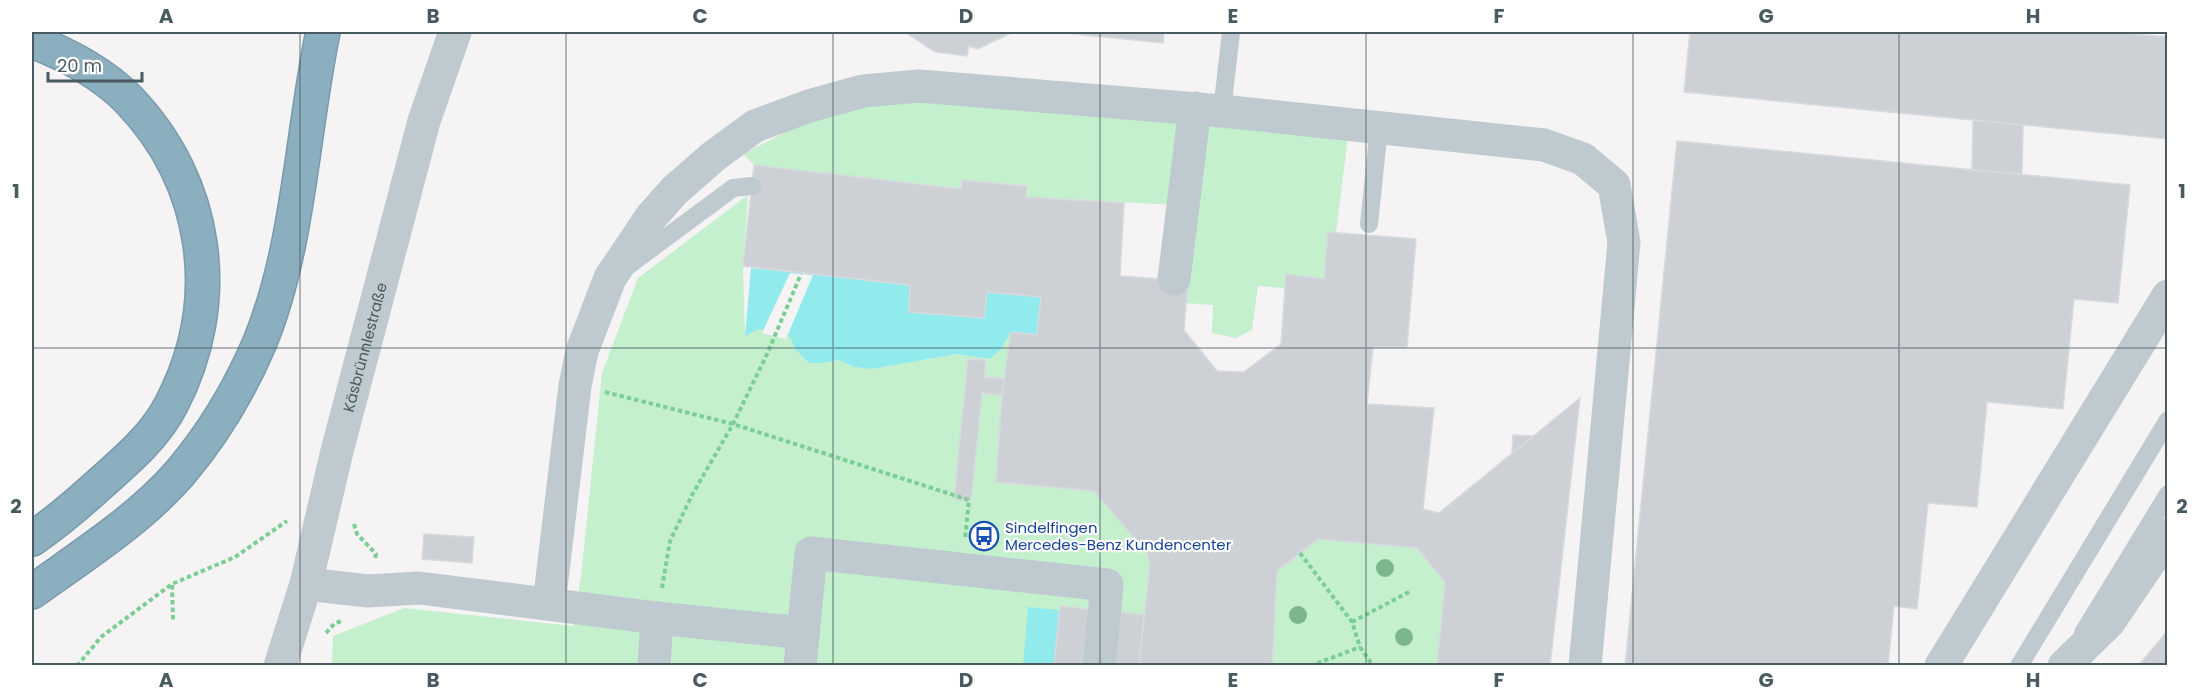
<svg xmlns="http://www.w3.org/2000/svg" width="2199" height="697" viewBox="0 0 2199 697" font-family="Poppins,sans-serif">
  <rect width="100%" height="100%" fill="#f5f3f3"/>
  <path fill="#c4f0cd" d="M896,99L1348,137L1336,232H1328L1324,279L1287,274L1285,288L1258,286L1252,330L1236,338L1212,333L1213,305L1186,303L1194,206L1026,197L1027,186L962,180L961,189L754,165L743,154L815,117Z
    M748,195L743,266L745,335L759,329L791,337L796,350L824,363L839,360L854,367L871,369L957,354L990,359L1001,349L1011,332L1002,395L996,481L1094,491L1147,553L1150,563L1139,665L332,666L333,636L404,608L573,626L581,576L602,373L638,278Z
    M1318,539L1417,548L1445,582L1437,665L1272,666L1277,571Z"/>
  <path fill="#91eaec" d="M751,268L1041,297L1037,335L1011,332L1001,349L990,359L957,354L871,369L854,367L839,360L824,363H809L796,350L790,337L759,329L745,336Z
    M1028,607L1060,610L1054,665L1023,666Z"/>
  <path fill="#f5f3f3" d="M790,273L813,275L786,339L762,333Z"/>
  <path fill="#cdd1d5" stroke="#d7dade" stroke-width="1.5" d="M905,32H1013L978,49L969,46L967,56L935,52Z
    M1054,32H1164L1163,43Z
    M1690,32H2109L2168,37V139L1684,92Z
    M1973,120L2023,125L2022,174L1972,170Z
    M1677,141L2130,185L2118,303L2074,299L2063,409L1987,402L1977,507L1928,503L1917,609L1894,606L1888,666H1625Z
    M754,165L961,189L962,180L1027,186L1026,197L1124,203L1120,276L1188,281L1184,330L1217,371L1244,372L1281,344L1286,274L1324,279L1328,232L1416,239L1407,347H1373L1367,404L1434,408L1423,509L1439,513L1580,398L1550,666H1437L1445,582L1417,548L1318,539L1277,571L1272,666H1139L1150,563L1147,553L1094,491L996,482L1002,395L1011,332L1037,335L1041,297L987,292L984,318L909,312L910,285L743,266Z
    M968,359L986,360L984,377L1004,379L1002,395L982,393L971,501L954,499Z
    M1513,435L1533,436L1512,453Z
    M424,534L474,537L472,563L422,559Z
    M1060,606L1144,615L1139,666H1054Z
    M2168,630V666H2138Z"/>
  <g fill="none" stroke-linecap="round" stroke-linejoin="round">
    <g stroke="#779aac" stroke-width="36">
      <path id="motorway" d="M32,41C66,54 102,73 128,99C209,183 225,302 171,405C155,436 128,459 102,482C79,503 57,522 32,539
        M32,592C82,556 139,520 180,473C213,434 240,389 260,342C299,247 302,132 323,32"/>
    </g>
    <path stroke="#7bce96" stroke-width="4" stroke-dasharray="4.5 3" stroke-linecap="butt" d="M605,392L733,424L969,500L965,539
      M354,524L357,534L376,554L375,559
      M1300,553L1352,622L1360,647L1373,666
      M172,585L173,620
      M662,588L670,541L692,495L733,424L768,352L801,274
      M1352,622L1411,591
      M326,633L334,624L341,621
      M77,666L101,637L172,584L235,557L287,521
      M1310,666L1360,647"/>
    <path stroke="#becacf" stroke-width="18" d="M1222,111L1231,32
      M1369,224L1379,128
      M629,265L733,188L752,186
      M2083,633L2168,494
      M2019,666L2168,420"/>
    <g stroke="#becacf" stroke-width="33">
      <path d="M1174,279L1195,108"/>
      <path d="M306,584L368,591L419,588L657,618L803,633"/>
      <path d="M549,604L575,386L582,351L610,278L651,217L675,190L714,156L755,126L809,106L863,91L919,86L1222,111L1544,145L1583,159L1614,185L1624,242L1585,666"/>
      <path id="s1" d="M280,666L306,584L337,451L424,121L455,32"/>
      <path d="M654,666L657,618"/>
      <path d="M800,666L811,553L1107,585L1099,666"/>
      <path d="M1941,666L2168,296"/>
      <path d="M2064,666L2109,622L2168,535"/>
    </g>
    <use href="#motorway" stroke="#8cafc0" stroke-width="33"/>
  </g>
  <g fill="#7cb68e">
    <circle cx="1385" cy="568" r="9"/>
    <circle cx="1298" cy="615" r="9"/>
    <circle cx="1404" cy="637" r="9"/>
  </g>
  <path fill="none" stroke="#4a5a61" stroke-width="1.5" stroke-opacity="0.55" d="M300,32V666M566,32V666M833,32V666M1100,32V666M1366,32V666M1633,32V666M1899,32V666M32,348H2168"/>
  <defs>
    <g id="bus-ring" transform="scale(1.5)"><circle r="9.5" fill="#fff" stroke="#1a4fb4" stroke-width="1.5"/><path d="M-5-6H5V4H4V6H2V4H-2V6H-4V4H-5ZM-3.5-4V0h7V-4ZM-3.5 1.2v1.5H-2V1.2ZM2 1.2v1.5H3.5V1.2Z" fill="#1a4fb4"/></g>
  </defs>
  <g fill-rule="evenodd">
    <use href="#bus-ring" x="984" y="536"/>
  </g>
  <g text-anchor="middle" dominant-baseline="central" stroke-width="4.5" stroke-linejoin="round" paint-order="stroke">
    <g font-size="15" fill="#4a5a61" stroke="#fff">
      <text stroke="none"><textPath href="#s1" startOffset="330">Käsbrünnlestraße</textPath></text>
    </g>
    <g font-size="15" fill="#164399" stroke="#fff" text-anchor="start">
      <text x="1005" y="527">Sindelfingen<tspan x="1005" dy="17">Mercedes-Benz Kundencenter</tspan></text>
    </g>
  </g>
  <rect width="2199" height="697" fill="none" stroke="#ffffff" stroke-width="66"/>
  <path d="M48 72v9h94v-9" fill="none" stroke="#4a5a61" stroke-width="3"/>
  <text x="57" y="72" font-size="18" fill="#4a5a61" stroke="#ffffff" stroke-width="4.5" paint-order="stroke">20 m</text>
  <rect x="33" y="33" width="2133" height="631" fill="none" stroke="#4a5a61" stroke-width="2"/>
  <g font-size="20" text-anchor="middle" font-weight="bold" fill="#4a5a61">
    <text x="166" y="23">A</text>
    <text x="433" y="23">B</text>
    <text x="700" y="23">C</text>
    <text x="966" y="23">D</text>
    <text x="1233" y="23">E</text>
    <text x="1499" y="23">F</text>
    <text x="1766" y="23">G</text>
    <text x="2033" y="23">H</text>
    <text x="16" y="198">1</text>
    <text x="2182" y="198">1</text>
    <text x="16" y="513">2</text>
    <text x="2182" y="513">2</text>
    <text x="166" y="687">A</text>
    <text x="433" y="687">B</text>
    <text x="700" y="687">C</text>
    <text x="966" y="687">D</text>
    <text x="1233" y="687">E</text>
    <text x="1499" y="687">F</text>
    <text x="1766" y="687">G</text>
    <text x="2033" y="687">H</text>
  </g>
</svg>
